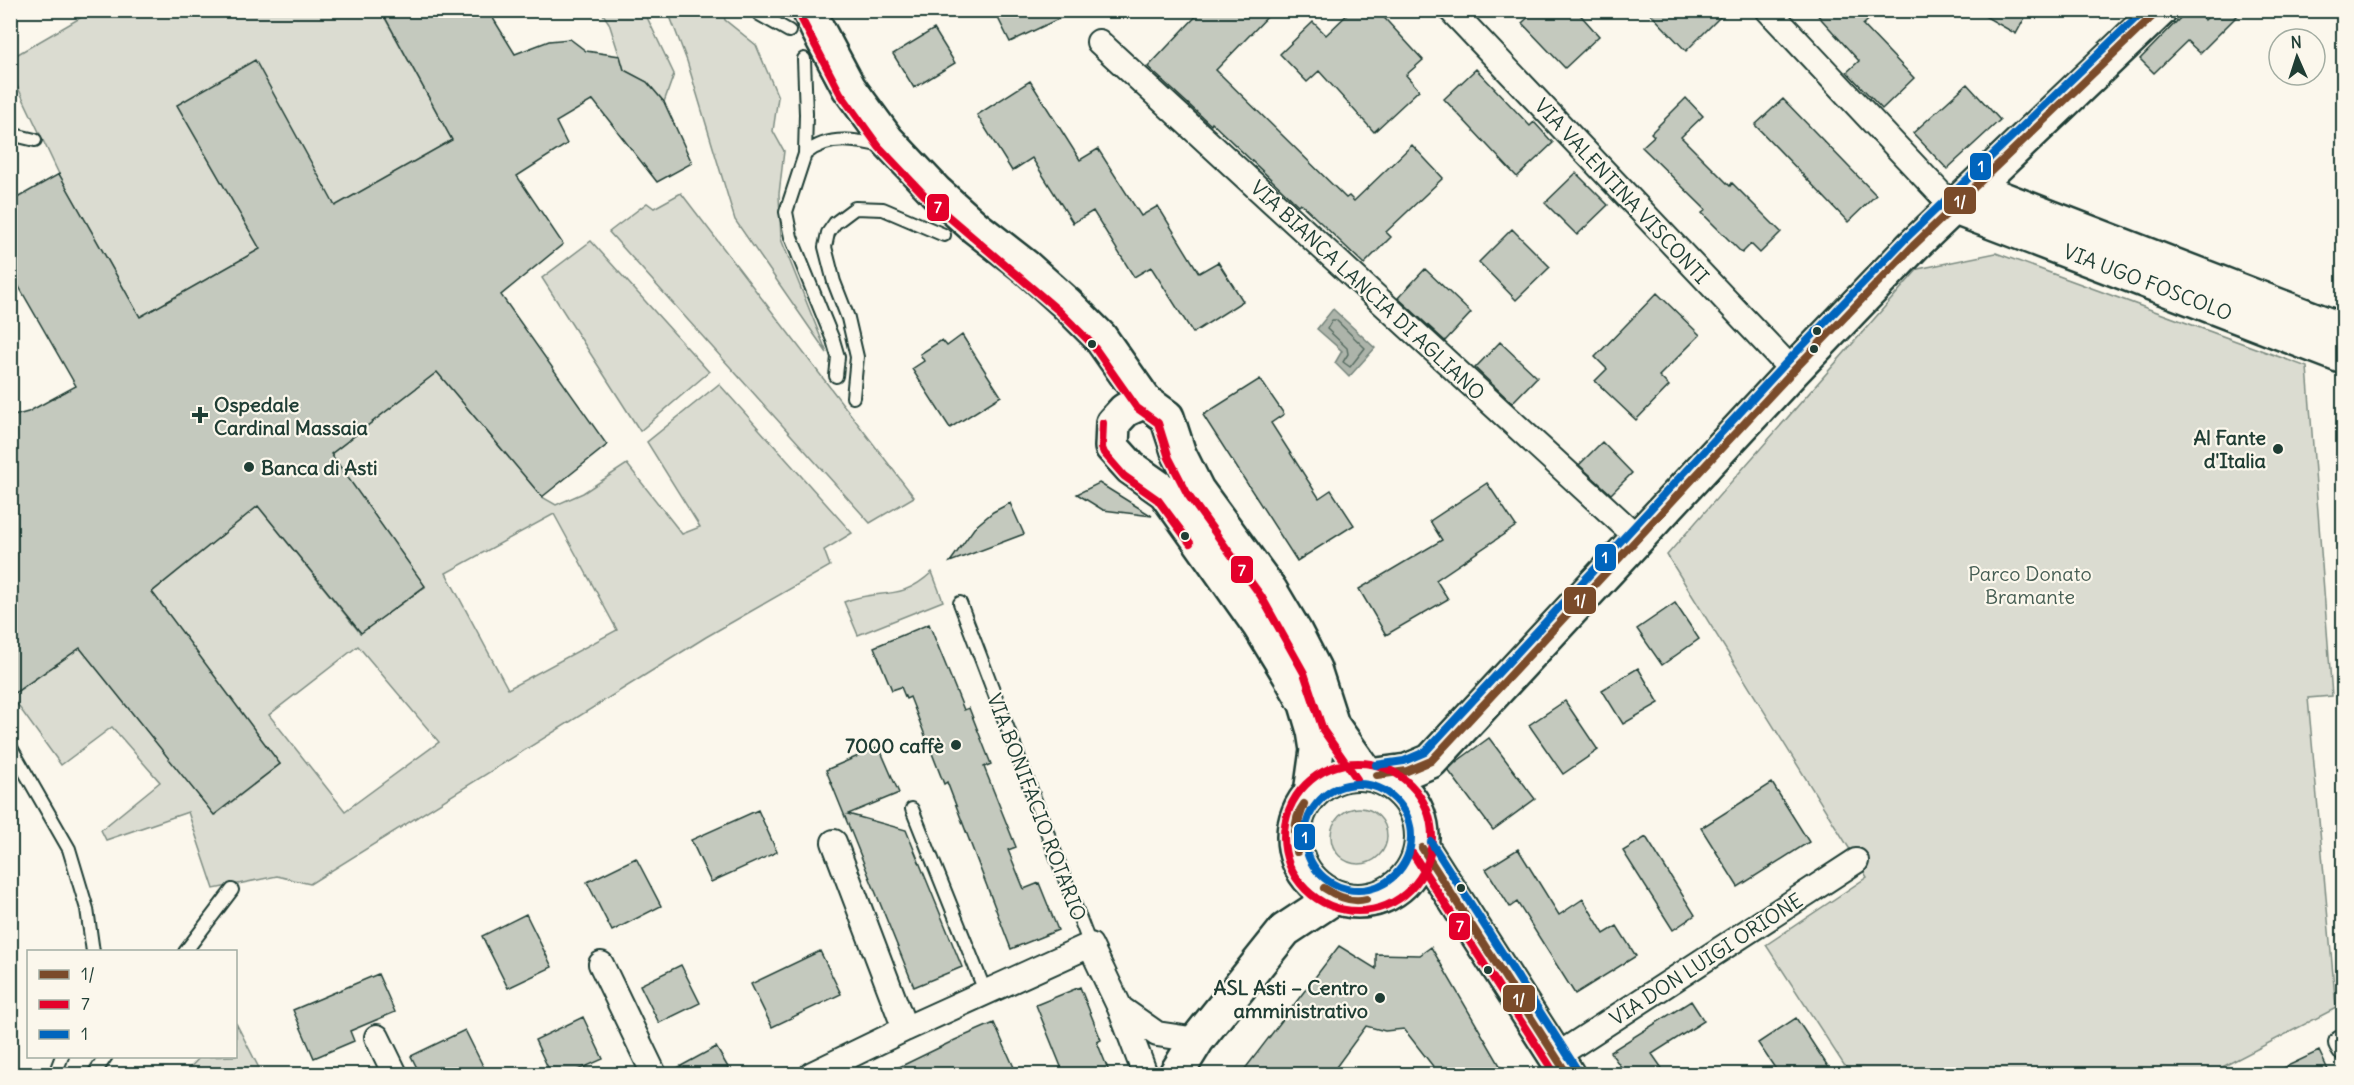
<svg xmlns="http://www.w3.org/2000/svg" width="2354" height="1085" viewBox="0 0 2354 1085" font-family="Delius,sans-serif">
  <rect width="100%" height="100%" fill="#fbf7ec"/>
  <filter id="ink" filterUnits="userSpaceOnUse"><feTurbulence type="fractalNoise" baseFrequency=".0167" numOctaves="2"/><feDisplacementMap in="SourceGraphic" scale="12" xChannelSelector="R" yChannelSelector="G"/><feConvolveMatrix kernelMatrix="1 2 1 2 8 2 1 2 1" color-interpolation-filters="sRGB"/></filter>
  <g filter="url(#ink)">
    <path fill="#dbdcd1" stroke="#7d8c82" stroke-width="1.5" fill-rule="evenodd" d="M92,11H381L452,140L335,206L177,105L260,249L140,317L59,174L11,73V58Z
      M601,11H644L674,74L664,102L647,82L624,70L609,23Z
      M668,11H723L725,20L756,45L778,97L773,131L784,151L779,194L781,239L827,353L735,220L687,61Z
      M681,193L914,497L870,523L609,232L647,203L654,208Z
      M591,241L709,372L640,431L542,278Z
      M1996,253L2307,367L2332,696L2308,698L2336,1008L2209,1074H1850L1766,945L1867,877L1667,555L1918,269Z
      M437,372L542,497L556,505L583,493L627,464L682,534L700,527L647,442L719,384L852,533L824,550L830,566L706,637L310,884L277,876L214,889L188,812L106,840L101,830L160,782L112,727L61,765L11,696L80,648L215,815L280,764L152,592L258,506L360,633L425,587L331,454ZM554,514L617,630L508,689L446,573ZM358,646L439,742L345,811L269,715Z
      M932,572L943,601L858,635L844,602C880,587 898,604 932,572Z
      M1331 836a28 28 0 1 1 56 0a28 28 0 1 1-56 0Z
      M236,1023L262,1074H184L200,1057L236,1056Z"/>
    <path fill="#adb4aa" stroke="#74847b" stroke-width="1.5" d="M1333,309L1375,348L1349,377L1335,363L1342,351L1317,329Z"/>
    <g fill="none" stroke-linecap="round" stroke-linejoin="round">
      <path stroke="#586d63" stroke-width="1.5" d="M1332,320H1336L1365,348L1350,367L1343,362L1348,354L1347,348L1327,329Z"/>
    </g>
    <path fill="#c4c9be" stroke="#1f3d34" stroke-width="1.5" d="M381,10H488L515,54L549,41L570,39L586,51L620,56L624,70L647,82L664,102L692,163L657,182L593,100L556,122L567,144L517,176L563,244L501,295L607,445L542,497L437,372L331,454L425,586L361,633L258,506L152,592L280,764L214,815L80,648L10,696V417L28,412L76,386L10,271V202L59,174L140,317L260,249L177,105L255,60L335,206L452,140Z
      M994,10H1077L1010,42Z
      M1202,10H1274L1216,70L1346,198L1349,196L1354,201L1412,145L1443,178L1386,232L1391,237L1364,264L1300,203L1298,205L1212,123L1211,125L1148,67Z
      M1352,10H1377L1423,60L1406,75L1419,90L1374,132L1319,71L1307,82L1280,54L1313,22L1326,35Z
      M1536,10H1576L1599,36L1565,68L1522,23Z
      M1647,10H1727L1686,51Z
      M1813,10H1879L1863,25L1914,78L1882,109L1847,72L1859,61Z
      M1974,10H2029L2016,34Z
      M2188,10H2195L2205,20L2215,10H2243L2200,53L2187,41L2154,73L2140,59Z
      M934,29L955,63L914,88L893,54Z
      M1476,69L1530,126L1534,122L1553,143L1517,177L1444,99Z
      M1030,81L1080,160L1098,149L1141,216L1158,206L1199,273L1218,262L1243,301L1193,333L1151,267L1134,277L1093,211L1073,223L1032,158L1012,171L977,115Z
      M1967,84L2000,120L1947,169L1913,133Z
      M1686,98L1703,116L1681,137L1730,186L1732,183L1781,232L1760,253L1751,244L1742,253L1702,213L1706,210L1642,147L1654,136L1651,133Z
      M1783,99L1876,195L1848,222L1755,125Z
      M1576,173L1608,205L1577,235L1545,203Z
      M1512,229L1550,267L1516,300L1479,262Z
      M1425,269L1471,313L1445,341L1398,298Z
      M1657,293L1700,335L1659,376L1669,386L1636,420L1595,381L1607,369L1595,357Z
      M962,335L1001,396L950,428L912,369L924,361L920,354L942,340L947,346Z
      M1500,342L1537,377L1512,403L1475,368Z
      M1260,379L1284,414L1271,423L1319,498L1331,490L1354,525L1297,561L1203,415Z
      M1602,442L1632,473L1611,494L1579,465Z
      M1099,483L1152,516L1103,510L1077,494Z
      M1487,483L1516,526L1436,580L1448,599L1386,635L1359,589L1442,540L1430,521Z
      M1010,503L1024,534L950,562L975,527L993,512Z
      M1675,603L1699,639L1662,665L1637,629Z
      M929,624L964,710L969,708L991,764L984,767L1016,847L1008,850L1024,889L1039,883L1058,930L1011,949L947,782L944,784L910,697L906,699L901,687L892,690L874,647Z
      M1638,668L1659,703L1623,724L1602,690Z
      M1565,701L1598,750L1563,774L1529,725Z
      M1489,738L1535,799L1493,830L1448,770L1456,762Z
      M879,747L899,793L848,814L906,830L962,967L914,987L826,770Z
      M1772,783L1809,842L1738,887L1701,828Z
      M758,810L777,852L711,882L691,840Z
      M1646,837L1695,915L1673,930L1623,851Z
      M1518,849L1559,915L1583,899L1604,934L1617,926L1636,956L1575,994L1517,902L1510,907L1486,869Z
      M636,858L661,906L612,931L587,882Z
      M526,914L552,967L508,988L482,936Z
      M1339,946L1376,969V954L1420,955L1431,947L1505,1074H1439L1404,1029L1385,1031L1366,1026L1331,1074H1241Z
      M820,951L841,994L772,1027L751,984Z
      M681,965L700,1003L659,1023L640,985Z
      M378,974L395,1012L350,1031L354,1041L314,1058L293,1010Z
      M1080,987L1101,1040L1097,1042L1110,1074H1064L1036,1005Z
      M1691,1001L1704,1021L1652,1054L1666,1074H1626L1610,1052Z
      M583,1017L603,1059L569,1074H551L535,1040Z
      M1796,1018L1833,1074H1779L1758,1043Z
      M994,1023L1017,1074H885L955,1040Z
      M465,1030L487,1074H420L411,1056Z
      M716,1047L732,1074H668V1073Z
      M2319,1051L2330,1074H2271Z"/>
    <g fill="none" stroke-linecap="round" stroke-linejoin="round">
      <g stroke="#1f3d34" stroke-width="16">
        <path id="lane" d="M757,10L759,14L789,31
          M804,59L806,114L805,154L786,212L791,237L833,340L838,357L836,376
          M10,134L35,140
          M805,154C829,134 857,140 885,147
          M853,397L857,357L848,318L834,282L825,247L828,233L835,223L855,208L883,209L944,235
          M960,603L1090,945
          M10,746L69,849L87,909L93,952
          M912,809L985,991
          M185,952L232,890
          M55,1074L62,1056
          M94,1074L106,1056"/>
      </g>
      <g stroke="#1f3d34" stroke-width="28">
        <path id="street" d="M1451,10L1793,371
          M1768,10L1953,207
          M1099,42L1637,537
          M834,842L905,1029
          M601,964L654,1074
          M1120,1008L1157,1034L1197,1040
          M377,1037L395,1074
          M2341,1043L2344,1048
          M1555,1057L1856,861
          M812,1074L905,1029L1090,945L1120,1008L1145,1074"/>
      </g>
      <g stroke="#1f3d34" stroke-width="38">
        <path id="secondary" d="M809,10L817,28L849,88L887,140L936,192L975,227L1026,267L1066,303L1100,337L1145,401L1167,417L1179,454L1197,490L1270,590L1295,632L1314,669L1332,725L1366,773
          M1974,188L2344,331
          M1953,207L2344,357
          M1145,401L1125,410L1113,423L1112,447L1131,468L1165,492L1259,625L1289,674L1306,704L1314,731L1317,750L1311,793
          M1294 837a64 64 0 1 1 128 0a64 64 0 1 1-128 0Z
          M1377,775L1407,771L1431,761L1793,371L1913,246L2160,10
          M1422,848L1567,1074
          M1176,1074L1197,1040L1285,930L1335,897"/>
      </g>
      <use href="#lane" stroke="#fbf7ec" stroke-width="12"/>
      <use href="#street" stroke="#fbf7ec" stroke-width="24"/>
      <use href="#secondary" stroke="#fbf7ec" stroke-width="33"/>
      <g stroke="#fbf7ec" stroke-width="12">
        <path id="bus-1" d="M1377,775L1407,771L1431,761L1793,371L1913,246L2159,10
          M1422,848L1567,1074
          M1297,852C1294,836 1293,818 1304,804
          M1297,852L1295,831L1304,804
          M1324,888C1336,896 1352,903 1366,899"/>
      </g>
      <g stroke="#fbf7ec" stroke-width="12">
        <path id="bus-2" d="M799,14L840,93L879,147L929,200L1059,311L1092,344L1137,408L1158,423L1169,458L1188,495L1261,596L1304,673L1323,730L1357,779
          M1103,423L1102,448L1104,453L1124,476L1158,500L1190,543
          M1284 837a74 74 0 1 1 148 0a74 74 0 1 1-148 0Z
          M1413,854L1555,1074"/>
      </g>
      <g stroke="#fbf7ec" stroke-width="12">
        <path id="bus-3" d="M1376,765L1404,761L1425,752L1785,364L1905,239L2144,10
          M1305 837a53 53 0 1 1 106 0a53 53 0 1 1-106 0Z
          M1431,842L1576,1068"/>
      </g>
      <use href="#bus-1" stroke="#7a4b2a" stroke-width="8"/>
      <use href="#bus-2" stroke="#e4002b" stroke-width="8"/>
      <use href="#bus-3" stroke="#0065bd" stroke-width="8"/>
    </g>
  </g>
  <g fill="#1f3d34" stroke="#fbf7ec" stroke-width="2">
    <circle cx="1817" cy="331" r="5"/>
    <circle cx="1092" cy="344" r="5"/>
    <circle cx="1814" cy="349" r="5"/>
    <path d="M197 406h6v6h6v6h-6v6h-6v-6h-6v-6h6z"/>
    <circle cx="2278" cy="449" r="6"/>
    <circle cx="249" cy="467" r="6"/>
    <circle cx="1185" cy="536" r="5"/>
    <circle cx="956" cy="745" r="6"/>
    <circle cx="1461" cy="888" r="5"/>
    <circle cx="1488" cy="970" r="5"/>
    <circle cx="1380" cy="998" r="6"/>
  </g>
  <g text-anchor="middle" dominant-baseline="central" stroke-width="4.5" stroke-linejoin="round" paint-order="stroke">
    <g font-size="20" fill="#1f3d34" stroke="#fbf7ec">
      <text transform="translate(1622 191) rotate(47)">VIA VALENTINA VISCONTI</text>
      <text transform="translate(2148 282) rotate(21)">VIA UGO FOSCOLO</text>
      <text transform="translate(1368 290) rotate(43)">VIA BIANCA LANCIA DI AGLIANO</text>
      <text transform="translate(1037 807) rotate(69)">VIA BONIFACIO ROTARIO</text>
      <text transform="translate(1706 959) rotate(-33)">VIA DON LUIGI ORIONE</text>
    </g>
    <g font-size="20" font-weight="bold" fill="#1f3d34" stroke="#fbf7ec" text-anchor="end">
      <text x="214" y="404" text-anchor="start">Ospedale<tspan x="214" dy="23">Cardinal Massaia</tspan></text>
      <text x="2266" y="437">Al Fante<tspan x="2266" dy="23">d'Italia</tspan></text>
      <text x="261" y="467" text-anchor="start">Banca di Asti</text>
      <text x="944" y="745">7000 caffè</text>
      <text x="1368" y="987">ASL Asti – Centro<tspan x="1368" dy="23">amministrativo</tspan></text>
    </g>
    <g font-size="20" fill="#455d53" stroke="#fbf7ec">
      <text x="2030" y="573">Parco Donato<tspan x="2030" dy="23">Bramante</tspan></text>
    </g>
  </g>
  <g stroke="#fbf7ec" stroke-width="2">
    <rect x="1969" y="152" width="23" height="29" rx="6" fill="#0065bd"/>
    <rect x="1943" y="186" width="34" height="29" rx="6" fill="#7a4b2a"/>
    <rect x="926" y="193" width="24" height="29" rx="6" fill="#e4002b"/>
    <rect x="1594" y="543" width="23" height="29" rx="6" fill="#0065bd"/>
    <rect x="1230" y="555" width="24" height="29" rx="6" fill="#e4002b"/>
    <rect x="1563" y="586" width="34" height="29" rx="6" fill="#7a4b2a"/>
    <rect x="1293" y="823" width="23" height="28" rx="6" fill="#0065bd"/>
    <rect x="1448" y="912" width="23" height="29" rx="6" fill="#e4002b"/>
    <rect x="1502" y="984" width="34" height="29" rx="6" fill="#7a4b2a"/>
  </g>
  <g font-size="16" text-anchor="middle" font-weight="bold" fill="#fff">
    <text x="1981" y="172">1</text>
    <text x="1960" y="207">1/</text>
    <text x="938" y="213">7</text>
    <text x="1605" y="563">1</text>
    <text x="1242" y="576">7</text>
    <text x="1580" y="606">1/</text>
    <text x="1305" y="843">1</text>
    <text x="1460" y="932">7</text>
    <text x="1519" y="1005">1/</text>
  </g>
  <rect width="2354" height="1085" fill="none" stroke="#fbf7ec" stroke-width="36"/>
  <rect x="18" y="18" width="2318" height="1049" fill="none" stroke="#1f3d34" stroke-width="2" filter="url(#ink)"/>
  <rect x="27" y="950" width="210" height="108" fill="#fbf7ec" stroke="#a3ada2" stroke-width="1.5"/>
  <rect x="39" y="970" width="30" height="9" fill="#7a4b2a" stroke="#a3ada2" stroke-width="1.5"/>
  <text x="81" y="980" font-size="18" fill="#1f3d34">1/</text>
  <rect x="39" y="1000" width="30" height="9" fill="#e4002b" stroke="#a3ada2" stroke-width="1.5"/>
  <text x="81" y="1010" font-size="18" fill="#1f3d34">7</text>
  <rect x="39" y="1030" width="30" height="9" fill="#0065bd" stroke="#a3ada2" stroke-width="1.5"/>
  <text x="81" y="1040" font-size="18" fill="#1f3d34">1</text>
  <g transform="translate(2297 57) rotate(357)"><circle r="28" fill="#fbf7ec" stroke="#a3ada2" stroke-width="1.5"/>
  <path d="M0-4.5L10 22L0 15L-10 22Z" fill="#1f3d34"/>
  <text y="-9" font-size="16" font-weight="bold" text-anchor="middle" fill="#1f3d34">N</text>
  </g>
</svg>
